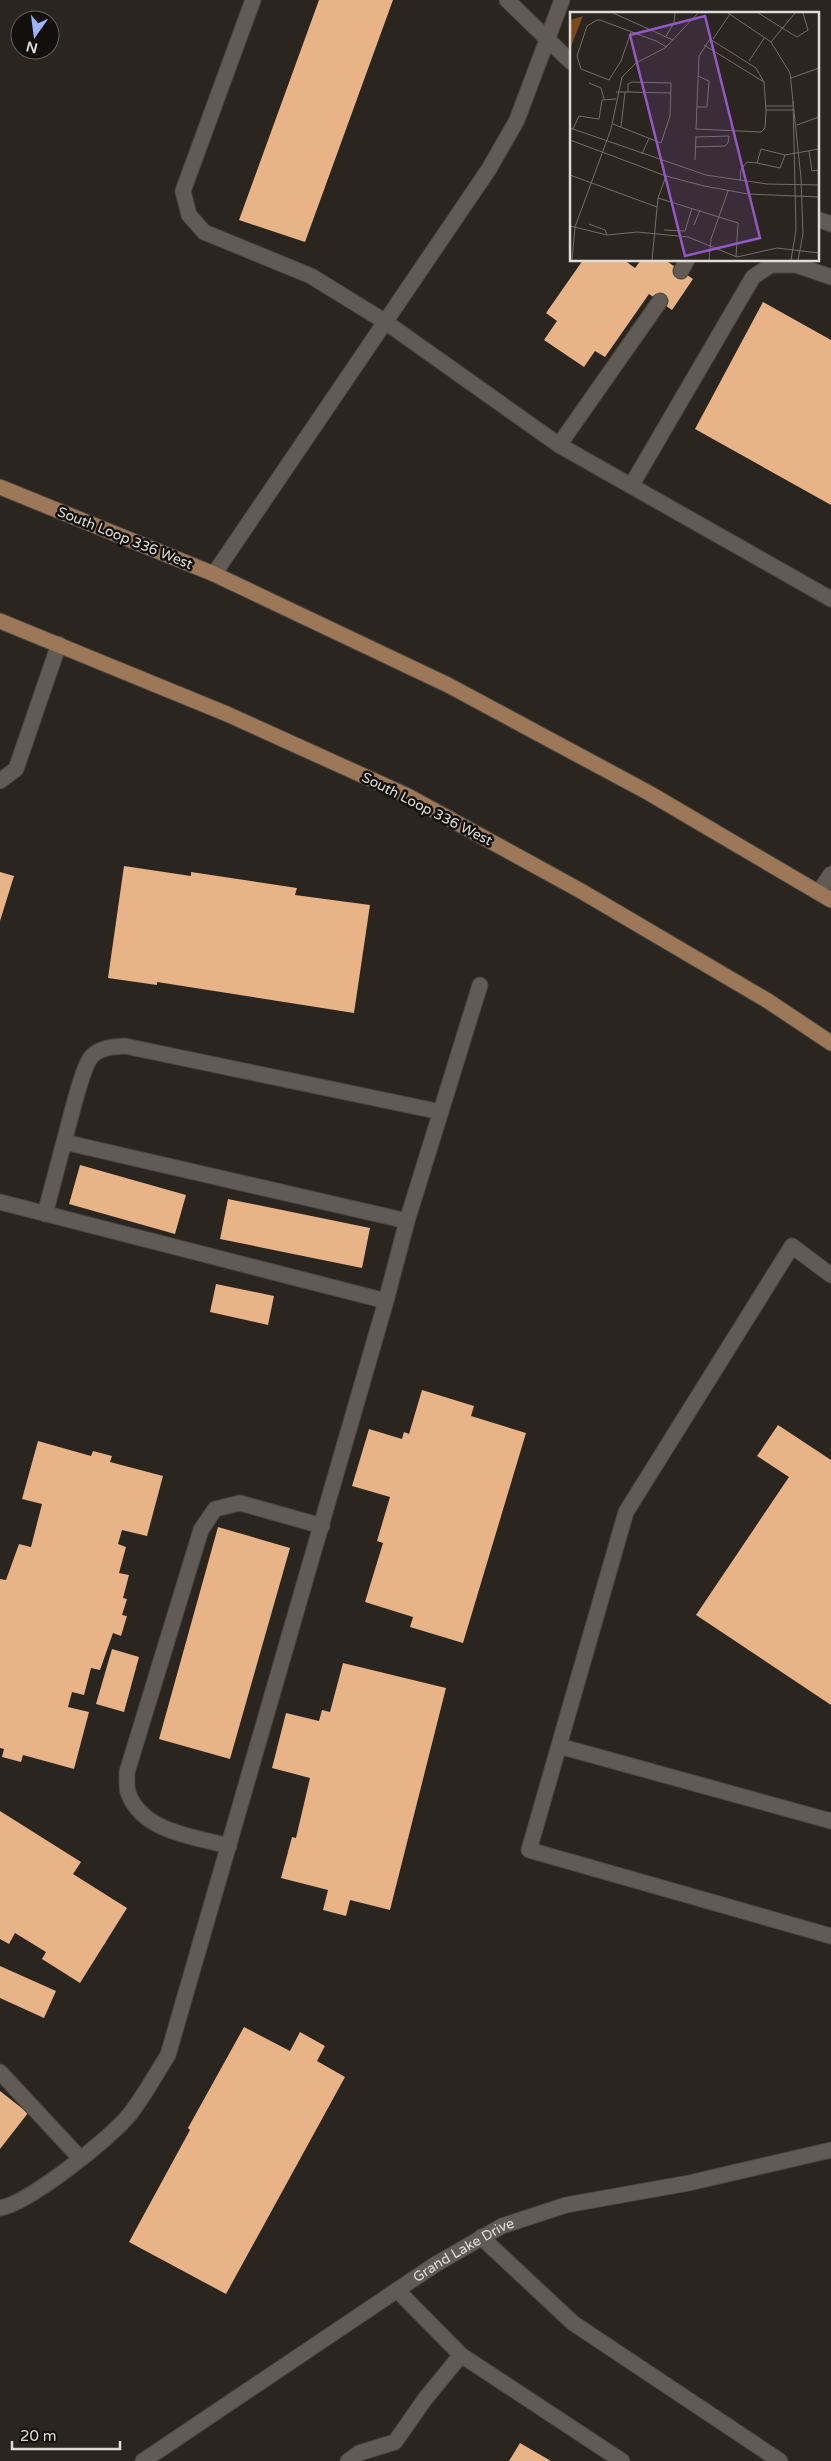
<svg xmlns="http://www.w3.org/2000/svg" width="831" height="2461" viewBox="0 0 831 2461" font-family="'Varela Round',sans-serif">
  <rect width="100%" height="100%" fill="#2b2520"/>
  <path fill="#e8b386" d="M319,0H393L305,242L239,220Z
    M583,260H624L635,268L641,260H665L693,279L672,310L649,294L605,357L595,351L584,367L544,340L557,321L546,313Z
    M763,302L831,340V505L695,429Z
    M124,866L191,876V872L297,888L295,895L370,905L354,1013L157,982V985L108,978Z
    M0,872L14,876L0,921Z
    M80,1165L186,1195L175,1234L69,1204Z
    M228,1199L370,1228L362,1268L220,1239Z
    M216,1284L274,1296L268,1325L210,1312Z
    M422,1390L474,1406L471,1416L526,1433L463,1643L410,1627L413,1617L365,1602L383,1543L377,1541L390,1497L352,1486L369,1429L402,1439L404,1432L409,1434Z
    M778,1425L831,1460V1705L696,1615L789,1477L757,1456Z
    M38,1441L91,1456L93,1451L112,1456L110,1462L163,1476L147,1536L122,1530L118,1544L126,1547L119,1573L129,1575L123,1598L127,1599L122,1615L127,1616L121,1636L113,1633L100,1670L91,1668L84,1695L72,1692L68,1707L89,1712L74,1769L23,1755L21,1762L2,1757L4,1749L0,1748V1579L6,1580L19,1544L31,1547L42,1504L22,1499Z
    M218,1527L290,1548L230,1759L159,1739Z
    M112,1649L139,1657L124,1712L96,1704Z
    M343,1663L446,1688L390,1910L350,1900L346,1916L323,1910L328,1890L281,1878L292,1837L296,1838L310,1778L272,1768L286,1713L319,1721L322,1710L330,1712Z
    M0,1811L81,1862L73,1874L127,1908L80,1983L42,1959L46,1952L15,1933L9,1944L0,1939Z
    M0,1966L56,1991L44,2018L0,1998Z
    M244,2027L290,2051L300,2032L325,2046L317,2061L345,2077L226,2294L129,2242L190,2130L188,2128Z
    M0,2091L28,2113L0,2149Z
    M520,2443L551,2461H509Z"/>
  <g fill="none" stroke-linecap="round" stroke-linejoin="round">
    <g stroke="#49443f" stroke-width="17">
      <path id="lane" d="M253,0L183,191L189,215L204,232L311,276L384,321L559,445L831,599
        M507,0L571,62
        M817,219L831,224
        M681,271L687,260
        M559,445L660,301
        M631,486L753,277L771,265H796L831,277
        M214,574L489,169L517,120L562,0
        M0,781L16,769L59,644
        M819,892L831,874
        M0,1202L386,1301L168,2055C156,2074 144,2096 130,2114C112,2137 28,2204 0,2208
        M45,1214L64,1142
        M407,1221L64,1142C69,1125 82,1066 92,1056C101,1047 113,1047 125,1046L441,1112
        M831,1275L792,1246L626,1512L529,1850L831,1936
        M386,1301L407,1221L480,985
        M559,1746L831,1821
        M229,1846C195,1837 144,1832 129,1795C126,1789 127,1779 127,1772L201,1530L215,1509L240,1503L322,1526
        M0,2072L80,2158
        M481,2237L573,2323L780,2461
        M397,2290L461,2355L622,2461
        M348,2461L359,2453L395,2442L425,2399L461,2355"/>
    </g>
    <g stroke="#49443f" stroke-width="17">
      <g id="street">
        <path id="s1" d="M143,2461L436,2264L502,2226L566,2205L689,2183L831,2150"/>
      </g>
    </g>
    <g stroke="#49443f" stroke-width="17">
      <path id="primary" d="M0,487L214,574L448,685L649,793L831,900
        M0,621L227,714L408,796L581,891L768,1001L831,1043"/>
    </g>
    <use href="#lane" stroke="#625a54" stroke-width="15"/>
    <use href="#street" stroke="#625a54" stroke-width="15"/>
    <use href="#primary" stroke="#9c7858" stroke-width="15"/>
  </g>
  <g text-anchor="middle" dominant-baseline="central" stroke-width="5" stroke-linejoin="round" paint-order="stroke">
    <g font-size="14" fill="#e0dcd8" stroke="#120f0c">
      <text transform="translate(125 538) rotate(22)">South Loop 336 West</text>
      <text transform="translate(427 809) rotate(27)">South Loop 336 West</text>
      <text stroke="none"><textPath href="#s1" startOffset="384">Grand Lake Drive</textPath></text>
    </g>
  </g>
  <g transform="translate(570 12)">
    <rect width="249" height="249" fill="#2b2520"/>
    <path d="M13,4L0,37V8Z" fill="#784a1e"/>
    <path fill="none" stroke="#736e6a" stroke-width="1" d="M43,1L103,28M158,1L201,30L220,61L231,166L233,222L228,248M188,1L227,25L238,18L233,1M61,20L51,49L39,68L11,57L7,44L17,14L27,8H30L86,29L97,35M96,24L104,11L105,1M140,27L186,56L194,70L196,98L195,116L191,120L126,117L129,44ZM143,27L160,2M201,30L225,1M134,33L194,70M179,49L195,25M221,66L249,56M19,71L31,76L34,87M58,80L101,81M196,94H222M127,95H137L139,69L128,64M196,98H223M43,112L91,131L100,104L101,71L62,70L58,72V80H46M227,113L249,105M51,115L55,80M0,116L136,163L197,172L249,173M3,117L9,104L29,107L32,88L46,87M0,128L96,164L134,174L178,182L249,185M125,135L155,134L158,131L159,124L126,125M239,139L242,159L249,158M72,142L79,126M125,148L126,124M187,151L210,156L215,143M0,163L87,195M170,169L171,157L177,150L187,151L191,137L215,143L249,137M88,186L168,211L166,245M19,212L35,218L37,223M124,213L130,198M0,214L37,223L67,220L118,225L167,245L207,236L249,241M94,218L115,219L122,196M2,248L5,215L41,117L52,65L66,51L95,36L128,1M82,248L88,186L96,164M139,248L141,227L158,179M221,248L226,218L223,89"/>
    <path fill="#9458c5" fill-opacity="0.15" stroke="#9458c5" stroke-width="2.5" d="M135,4L190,226L115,244L60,23Z"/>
    <rect width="249" height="249" fill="none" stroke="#e0dcd8" stroke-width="2.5"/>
  </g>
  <g transform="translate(35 35) rotate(194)"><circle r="24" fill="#120f0c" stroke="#64615e"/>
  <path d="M0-4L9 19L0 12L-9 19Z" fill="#9eb3fd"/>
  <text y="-8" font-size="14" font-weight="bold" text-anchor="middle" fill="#e0dcd8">N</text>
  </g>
  <path d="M12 2441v8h108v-8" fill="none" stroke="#e0dcd8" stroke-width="2.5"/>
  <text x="20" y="2441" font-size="15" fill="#e0dcd8" stroke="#120f0c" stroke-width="4" paint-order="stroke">20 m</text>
</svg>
